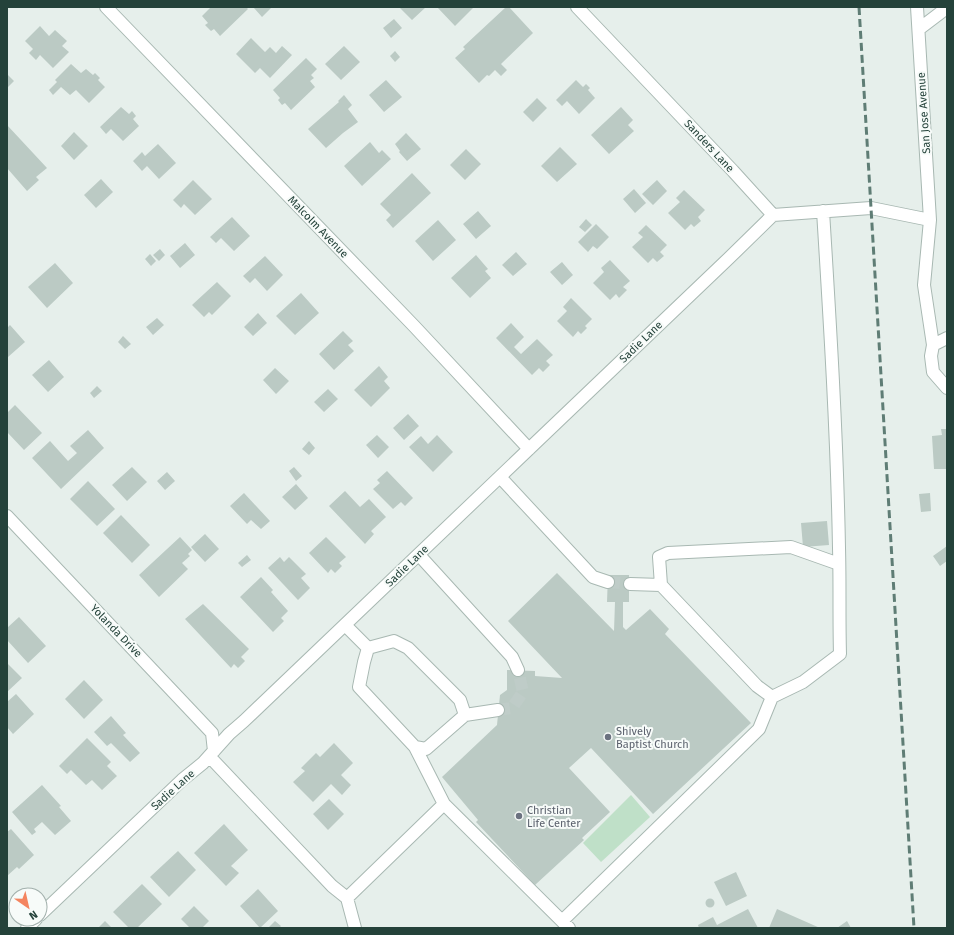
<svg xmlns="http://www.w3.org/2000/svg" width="954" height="935" viewBox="0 0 954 935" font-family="'Fira Sans',sans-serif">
  <rect width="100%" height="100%" fill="#e6efeb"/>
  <path fill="#bfe0c8" d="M631,795L650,817L601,862L583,843Z"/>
  <path fill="#bbcac4" d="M211,7H246L248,9L220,36L214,29L211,31L205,25L208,23L202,16Z
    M253,7H272L262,17Z
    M399,7H426L412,20Z
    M437,7H474L455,26Z
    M506,7H509L533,33L501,64L507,70L501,76L495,70L489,76L487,75L479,83L455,58L465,49L463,47Z
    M394,19L402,28L391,38L383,28Z
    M40,26L49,36L55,30L67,41L62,46L69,52L53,68L40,55L36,60L29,53L33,49L25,41Z
    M251,38L265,52L270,47L276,53L282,46L292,55L270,78L260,68L255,73L236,54Z
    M344,46L360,62L341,80L325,64Z
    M395,51L400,57L395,62L390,56Z
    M306,58L317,69L311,75L314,78L310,81L315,87L291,110L285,103L282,105L278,100L280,98L273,90Z
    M71,64L81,73L86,69L93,75L95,73L100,78L98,80L105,87L89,103L76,90L70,95L61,87L53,95L49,90L57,82L55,80Z
    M7,74L14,81L7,88Z
    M386,80L402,97L384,112L369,95Z
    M576,80L583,87L586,84L590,88L588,90L595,98L579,114L567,101L562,106L556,100Z
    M344,95L352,105L348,109L358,122L343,133L326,148L308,129L339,102L338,101Z
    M537,98L547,108L533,122L523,112Z
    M121,107L129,114L132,111L136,116L133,119L139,126L123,141L111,129L106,134L100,127Z
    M621,107L633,120L628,125L634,131L609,154L591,135Z
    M7,125L47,168L36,177L39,180L27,191L7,168Z
    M74,132L88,146L74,160L61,146Z
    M406,133L421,149L407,161L399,152L400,151L395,144Z
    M370,142L379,153L382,150L391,159L362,186L344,166Z
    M158,144L176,163L159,179L147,166L142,171L133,161L142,152L145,156Z
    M560,147L577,164L557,182L541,166Z
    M466,149L481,164L465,180L450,165Z
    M412,173L431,193L393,228L386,220L391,215L380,204Z
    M101,179L113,192L96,208L84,195Z
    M193,180L212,199L195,215L184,204L181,208L173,200Z
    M657,180L667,191L653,205L642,194Z
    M634,189L646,203L635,213L623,199Z
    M684,190L705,210L698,217L701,221L694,227L691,224L685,230L668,213L680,202L676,198Z
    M478,211L491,226L476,239L463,224Z
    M232,217L250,236L234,251L221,238L216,243L210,237Z
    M586,219L592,225L585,232L579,227Z
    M438,220L456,240L433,261L415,241Z
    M596,224L609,237L597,249L593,246L588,252L578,242Z
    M646,225L667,245L660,252L664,256L657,262L653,258L648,263L632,247L643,237L638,233Z
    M185,243L195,255L180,268L170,256Z
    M160,249L165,255L159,261L153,255Z
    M516,252L527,264L513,276L502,265Z
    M150,254L156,261L151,266L145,259Z
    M476,255L488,269L485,271L491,278L470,298L451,278Z
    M265,256L283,275L267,291L255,278L250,283L243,276Z
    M610,260L630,281L623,287L627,290L619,298L616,294L610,300L593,283L604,272L601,268Z
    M562,262L573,275L562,285L550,272Z
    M55,263L73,283L47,308L28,287Z
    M217,282L231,296L212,315L209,312L204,317L192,305Z
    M301,293L319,313L295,335L276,316Z
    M571,298L592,319L585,326L587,328L581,334L578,331L573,337L557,321L567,311L563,307Z
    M258,313L267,323L253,336L244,327Z
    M157,318L164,325L153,335L146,327Z
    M511,323L524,337L514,347L521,354L537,339L553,355L546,361L550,365L543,372L539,368L532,375L496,338Z
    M10,325L25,342L8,357L7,328Z
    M343,331L353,341L348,345L354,351L334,370L319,354Z
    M123,336L131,344L125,349L118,342Z
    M49,360L64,377L48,392L32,375Z
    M379,366L388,377L384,381L390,388L371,407L354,390Z
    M275,368L289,381L276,394L263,380Z
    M97,386L102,391L94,398L90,393Z
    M328,389L338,399L324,412L314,402Z
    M15,405L42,433L24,450L7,432V413Z
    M408,414L419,426L404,440L393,428Z
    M941,429H947V469H934L932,436L942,435Z
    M88,430L104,448L61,489L32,458L50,441L68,461L77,453L70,446Z
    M377,435L389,447L378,458L366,445Z
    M437,435L453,452L433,472L409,447L421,436L428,444Z
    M309,441L315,448L309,455L302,449Z
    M132,467L147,482L127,501L112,485Z
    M294,467L302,476L296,481L289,471Z
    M387,471L413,498L405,506L401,502L393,509L373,489L380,483L377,480Z
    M167,472L175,481L165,490L157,481Z
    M88,481L115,509L97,526L70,499Z
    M296,484L308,498L295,510L282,497Z
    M345,491L360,507L369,499L386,517L371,531L374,534L365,544L329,506Z
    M244,493L270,521L261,529L251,520L247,524L230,506Z
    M930,493L931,511L921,512L919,494Z
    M121,515L150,545L132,563L103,533Z
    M827,521L829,545L803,547L801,523Z
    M205,534L219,549L205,562L191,547Z
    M180,537L192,550L188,554L190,556L182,563L188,569L159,597L139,575Z
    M326,537L346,557L339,563L342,566L335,573L331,569L328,573L309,553Z
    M947,546V561L940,566L933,556Z
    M247,555L251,560L242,567L238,563Z
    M280,557L284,562L289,557L306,574L301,578L310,588L298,600L268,568Z
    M557,573L614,631L615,602H607L608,575H629V602H623V627L626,630L650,609L669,629L665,634L751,723L653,814L591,748L569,768L610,812L582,838L584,840L535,885L476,822L478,820L442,777L497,725L500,695L507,690V670L535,671V676L562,678L508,621Z
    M261,577L273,590L271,592L288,611L281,618L284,621L273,632L240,597Z
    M203,604L249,649L241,657L245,661L238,668L234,664L231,668L185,619Z
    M19,617L46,646L28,663L7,640V628Z
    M7,663L22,678L7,692Z
    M84,680L103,700L84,719L65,699Z
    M16,694L34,714L13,734L7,727V702Z
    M111,716L126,733L123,735L140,753L130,762L111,743L107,746L94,732Z
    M87,738L111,762L107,766L117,776L102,790L92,780L86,785L71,770L67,774L59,766Z
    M334,743L353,763L341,775L351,785L342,795L331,784L313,802L293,782L305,771L301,768L316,753L320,757Z
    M42,785L61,806L59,807L71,821L55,835L42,822L34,829L36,832L32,835L12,812Z
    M329,799L344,814L328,830L313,814Z
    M224,824L248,850L231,866L239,873L226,886L194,853Z
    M11,829L34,855L19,869L17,867L7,876V832Z
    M178,851L196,870L169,897L150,877Z
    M736,872L747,896L726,906L714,882Z
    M142,884L162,904L137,928H129L113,912Z
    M258,889L278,911L260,928L240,906Z
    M705.5 903a4.5 4.5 0 1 1 9 0a4.5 4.5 0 1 1-9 0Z
    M194,906L209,921L202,928H190L181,919Z
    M748,909L758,928H699L698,925L713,917L717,925Z
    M777,909L820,928H769Z
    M105,921L112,928H98Z
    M275,921L281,926L279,928H268Z
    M847,921L851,928H837Z"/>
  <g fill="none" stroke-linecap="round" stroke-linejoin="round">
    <path stroke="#bfccc8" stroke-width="12" stroke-dasharray="12 6" stroke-linecap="butt" d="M608,582L630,584
      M498,710L512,708L523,692L518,670"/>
    <g stroke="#a8b8b2" stroke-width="14">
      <path id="minor" d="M106,7L414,326L529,449
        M577,7L733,171L773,215L871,208L930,220
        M917,7L930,220L924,285L933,345L931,356L933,372L947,388
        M919,29L944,10L947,9
        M933,345L947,338
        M500,477L593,577L608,582
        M7,516L212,733L214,751
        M419,555L512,657L518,670
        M630,584L661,585L757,686L772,697L803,682L840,654C839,618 840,583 839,548C837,436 830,323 823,211
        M661,585L659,557L668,553L791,547L839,564
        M345,625L368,648
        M394,641L408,648L460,700L465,715L426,749L415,747L359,687L364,662L368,648Z
        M465,715L498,710
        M415,747L444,804L569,928
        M209,756L332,886L347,898
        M40,915L182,780L203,763L229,734L244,721L728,259L773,215
        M562,921L759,729L772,697
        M27,928L36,919
        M355,928L347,898L444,804"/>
    </g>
    <use href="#minor" stroke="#fff" stroke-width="12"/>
    <path stroke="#5f7d75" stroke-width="3" stroke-dasharray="8 4" stroke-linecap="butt" d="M859,7L914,928"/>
  </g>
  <g fill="#6b7280" stroke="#f7fbf9" stroke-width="1.5">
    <circle cx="608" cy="737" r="4"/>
    <circle cx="519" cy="816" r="4"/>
  </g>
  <g text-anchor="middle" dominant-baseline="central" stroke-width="4" stroke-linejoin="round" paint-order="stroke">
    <g font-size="11" fill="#24423a" stroke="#f7fbf9">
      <text transform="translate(924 113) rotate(-94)">San Jose Avenue</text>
      <text transform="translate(709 146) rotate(47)">Sanders Lane</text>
      <text transform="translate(318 227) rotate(46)">Malcolm Avenue</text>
      <text transform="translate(641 342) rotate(-44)">Sadie Lane</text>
      <text transform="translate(407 566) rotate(-44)">Sadie Lane</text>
      <text transform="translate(116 631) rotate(46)">Yolanda Drive</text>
      <text transform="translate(173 790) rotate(-42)">Sadie Lane</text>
    </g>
    <g font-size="11" fill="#5b616d" stroke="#f7fbf9" text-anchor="start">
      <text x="616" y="731">Shively<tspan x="616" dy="13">Baptist Church</tspan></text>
      <text x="527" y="810">Christian<tspan x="527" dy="13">Life Center</tspan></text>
    </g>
  </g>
  <rect width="954" height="935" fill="none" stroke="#24423a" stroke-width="16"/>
  <g transform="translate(28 907) rotate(146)"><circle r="19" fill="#f7fbf9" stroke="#a3b1ad"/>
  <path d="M0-3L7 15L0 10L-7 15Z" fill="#f4845f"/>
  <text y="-6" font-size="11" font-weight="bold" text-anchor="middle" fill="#24423a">N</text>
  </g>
</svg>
